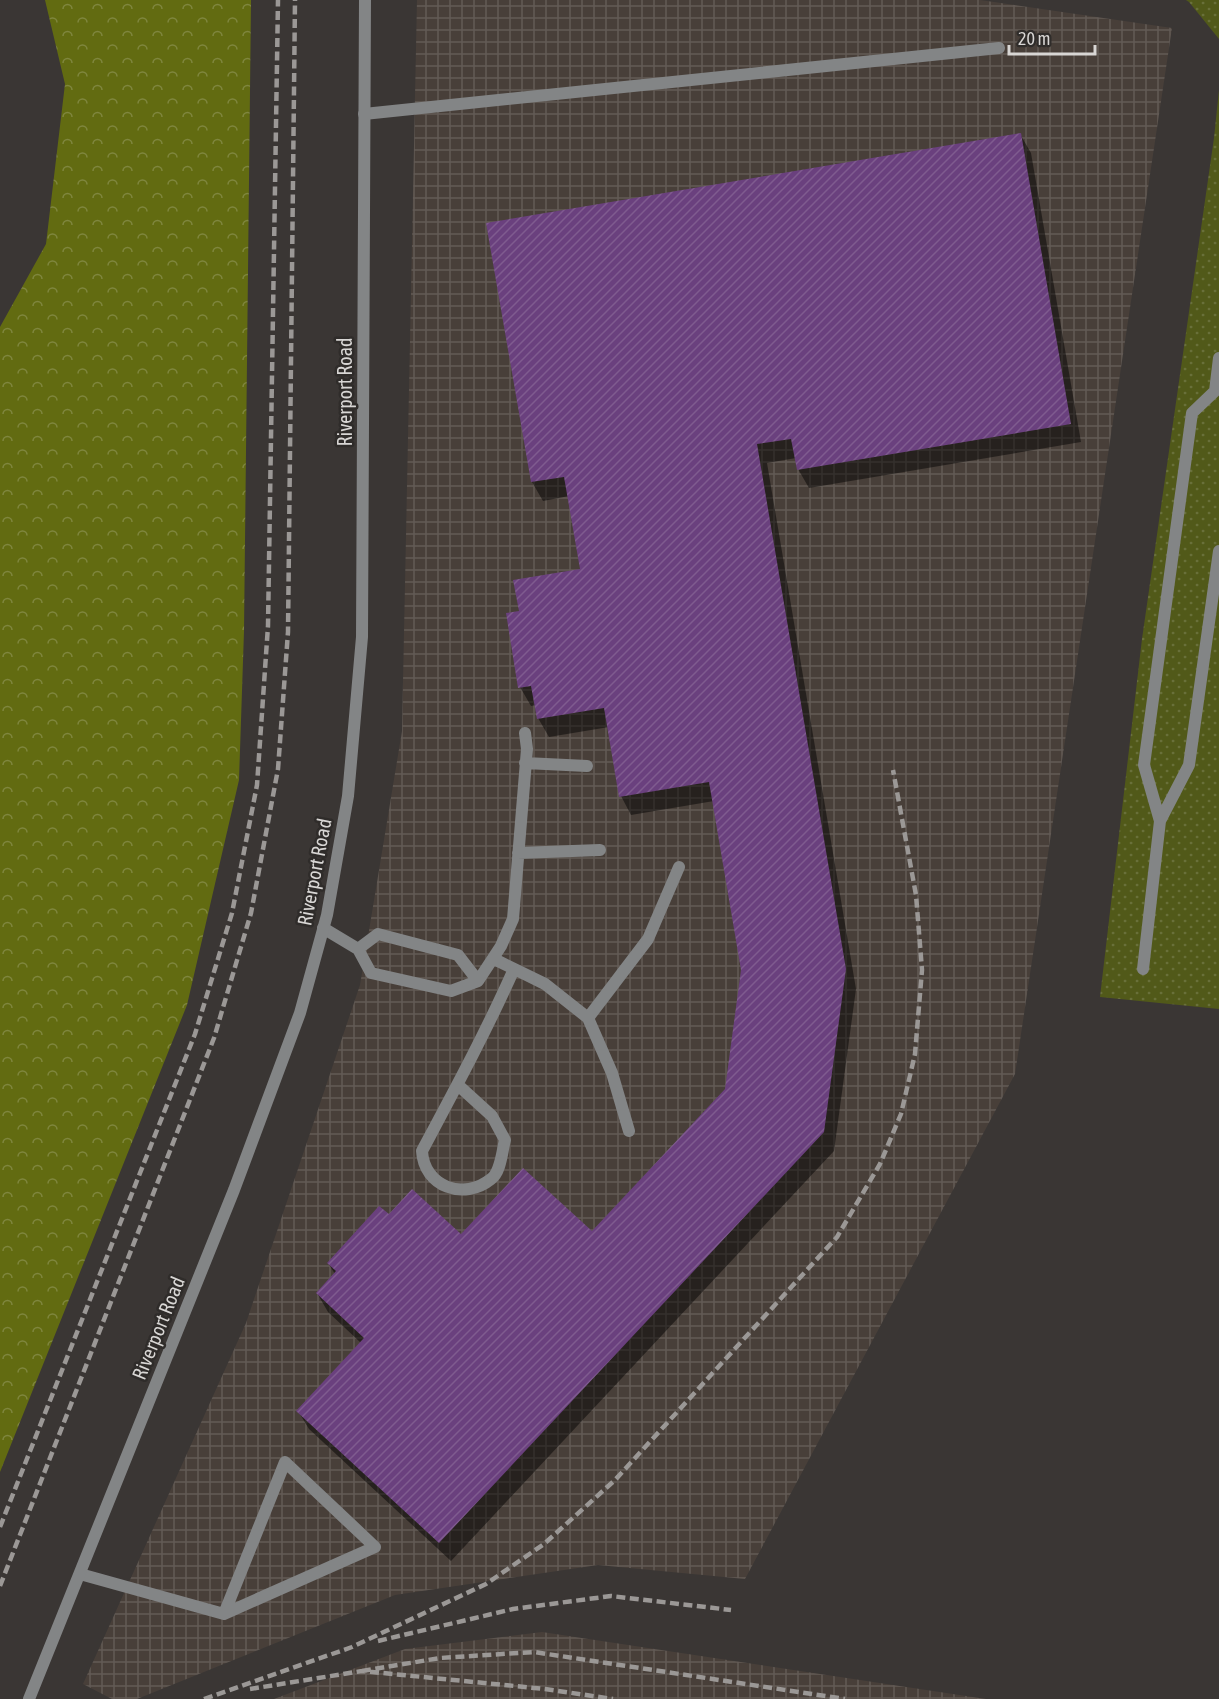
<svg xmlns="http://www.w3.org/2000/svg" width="1219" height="1699" viewBox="0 0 1219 1699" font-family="'Asap Condensed',sans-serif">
  <defs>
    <pattern id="industrial-grid" width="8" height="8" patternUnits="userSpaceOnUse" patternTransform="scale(1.5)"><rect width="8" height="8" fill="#483f39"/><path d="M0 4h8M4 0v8" fill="none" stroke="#625a55"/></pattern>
    <pattern id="grass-dots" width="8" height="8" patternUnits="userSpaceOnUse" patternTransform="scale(1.5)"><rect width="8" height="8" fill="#515919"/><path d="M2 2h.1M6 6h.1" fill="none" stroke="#69703a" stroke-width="1.8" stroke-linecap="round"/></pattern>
    <pattern id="forest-crowns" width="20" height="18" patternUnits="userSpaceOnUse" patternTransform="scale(1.5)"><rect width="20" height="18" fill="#626b11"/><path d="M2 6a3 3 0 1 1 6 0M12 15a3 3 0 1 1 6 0" fill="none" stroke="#7f863e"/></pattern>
    <pattern id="building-hatch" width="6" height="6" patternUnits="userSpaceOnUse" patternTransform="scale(1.5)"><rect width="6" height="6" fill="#6a407e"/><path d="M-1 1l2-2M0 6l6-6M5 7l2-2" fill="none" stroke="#7f5b8f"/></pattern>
  </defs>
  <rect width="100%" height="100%" fill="#3a3634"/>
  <path fill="url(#industrial-grid)" d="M417,0H980L1172,28L1015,1074L745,1579L598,1565L395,1595L137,1699H112L83,1684L246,1323L360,985L402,731Z
    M542,1632L986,1699H274L405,1649Z"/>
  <path fill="url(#grass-dots)" d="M1186,0H1219V39L1189,2Z
    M1219,90V1009L1100,997L1142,639L1214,138Z"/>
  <path fill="url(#forest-crowns)" d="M45,0H251L244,631L239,780L187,1005L0,1472V327L46,244L65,84Z"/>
  <path fill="#0007" d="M1020,134L1031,153L1081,442L809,488L798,469L796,458L767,463L856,989L834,1151L451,1561L309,1429L298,1411L361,1343L328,1312L317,1293L335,1274L328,1263L389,1216L461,1236L592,1233L726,1090L743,970L714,801L631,815L621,796L609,727L549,737L538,718L536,705L531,706L520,687V612L582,570L569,496L543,501L532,482L488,224Z"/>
  <path fill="url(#building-hatch)" d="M1021,133L1071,424L797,470L791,439L757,444L846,969L824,1132L439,1543L296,1411L364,1338L316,1293L336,1271L327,1263L379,1206L389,1214L412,1189L461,1234L523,1168L592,1231L725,1089L741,970L709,782L619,797L604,708L537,719L531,686L518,688L506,613L519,611L513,580L580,569L564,477L531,482L486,223Z"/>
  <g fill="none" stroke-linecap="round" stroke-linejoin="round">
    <path stroke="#838586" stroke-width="12" d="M364,114L999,48
      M1219,358L1215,391L1192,413L1144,765L1160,821L1189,765L1219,551
      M525,763L587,766
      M518,853L600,850
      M323,928L358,949
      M378,934L458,955L478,981L451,991L371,973L358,949Z
      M494,959L545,984L588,1018L612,1073L629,1131
      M1143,969L1160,821
      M478,981L501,946L513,919L527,749L525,733
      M588,1018L648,939L679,867
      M458,1085L492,1116L505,1140C502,1151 501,1172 491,1179C464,1201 424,1187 422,1151C454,1091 486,1032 514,969
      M80,1574L224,1614L375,1547L285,1462L224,1614"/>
    <path stroke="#838586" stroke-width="12" d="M29,1699L234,1190L300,1013L327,915L348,796L362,637L365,0"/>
    <path stroke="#9b9896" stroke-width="4.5" stroke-dasharray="9 4.5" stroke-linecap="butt" d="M0,1527L195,1034L232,913L257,785L268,626L278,0
      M0,1586L214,1038L251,913L278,769L288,632L295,0
      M378,1641L513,1609L611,1596L731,1610
      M362,1671L440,1658L534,1652L845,1699
      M250,1689L362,1671L545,1689L613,1699
      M204,1699L352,1647L486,1584L544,1544L615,1480L837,1237L880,1164L901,1114L915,1054L922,970L916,895L893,770"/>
  </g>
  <g text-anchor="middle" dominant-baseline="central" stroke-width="5" stroke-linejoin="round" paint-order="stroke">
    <g font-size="20" fill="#d8d6d4" stroke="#2f2c2a">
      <text transform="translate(344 392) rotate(-90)">Riverport Road</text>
      <text transform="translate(314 872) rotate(-79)">Riverport Road</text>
      <text transform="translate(158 1328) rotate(-68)">Riverport Road</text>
    </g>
  </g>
  <path d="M1009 45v9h86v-9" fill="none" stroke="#d8d6d4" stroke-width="3"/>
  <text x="1018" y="45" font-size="18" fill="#d8d6d4" stroke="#2f2c2a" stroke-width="4.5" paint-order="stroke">20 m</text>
</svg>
